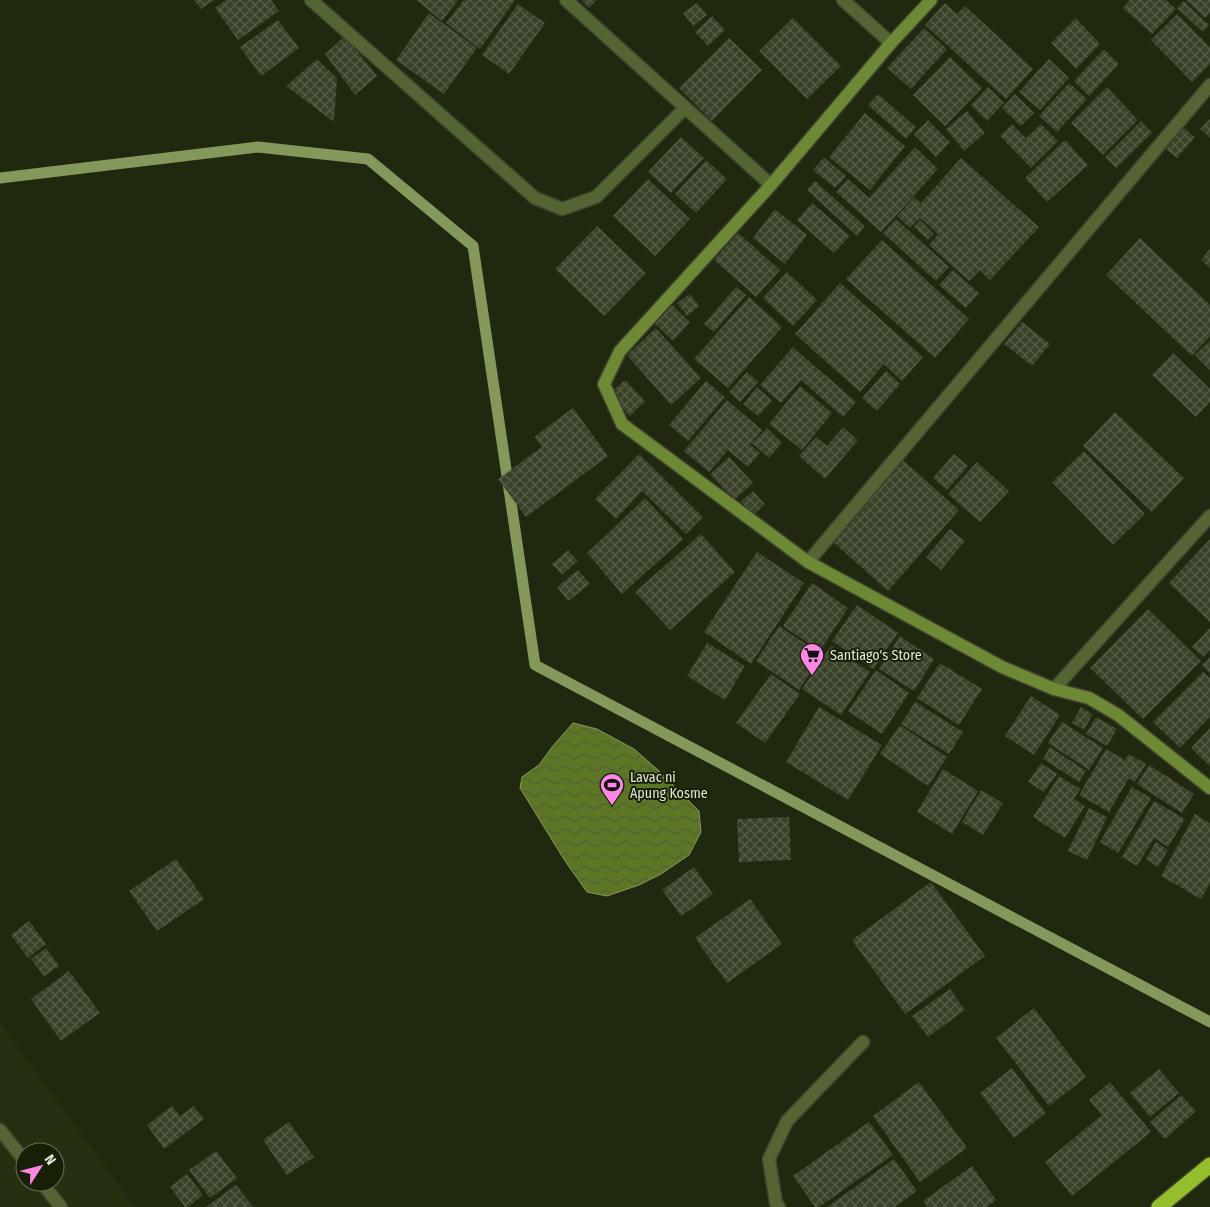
<svg xmlns="http://www.w3.org/2000/svg" width="1210" height="1207" viewBox="0 0 1210 1207" font-family="'Fira Sans Condensed',sans-serif">
  <defs>
    <pattern id="water-waves" width="16" height="10" patternUnits="userSpaceOnUse" patternTransform="scale(1.25)"><rect width="16" height="10" fill="#5d7626"/><path d="M0 5q4-4 8 0t8 0" fill="none" stroke="#505e34"/></pattern>
    <pattern id="building-cross-hatch" width="8" height="8" patternUnits="userSpaceOnUse" patternTransform="scale(1.25)"><rect width="8" height="8" fill="#394229"/><path d="M0 0l8 8M0 8l8-8" fill="none" stroke="#555d47"/></pattern>
  </defs>
  <rect width="100%" height="100%" fill="#202910"/>
  <path fill="#253010" fill-rule="evenodd" d="M0,1023L135,1207H0ZM25,1152H55V1182H25Z"/>
  <path fill="url(#water-waves)" stroke="#85985b" d="M573,723L597,729L634,749L658,770L699,811L701,832L689,855L661,874L639,885L607,896L587,892L565,861L520,788L522,777L539,765L552,747Z"/>
  <g fill="none" stroke-linecap="round" stroke-linejoin="round">
    <path stroke="#85985b" stroke-width="11" d="M0,178L258,147L368,159L473,246L535,665L1210,1022"/>
  </g>
  <path fill="url(#building-cross-hatch)" d="M194,0H214L201,9Z
    M226,0H271L279,11L238,40L215,8Z
    M416,0H458L442,21Z
    M464,0H515L480,49L446,23Z
    M581,0H597L589,8Z
    M1130,0H1166L1176,9L1152,34L1123,8Z
    M1186,0H1210V13L1205,18Z
    M1184,1L1209,25L1203,32L1177,8Z
    M697,3L707,15L693,26L683,13Z
    M945,3L957,14L965,6L1033,69L1006,99L925,25Z
    M518,4L545,23L509,74L482,55Z
    M429,13L477,48L444,94L396,60Z
    M1177,14L1210,47V64L1192,82L1151,40Z
    M712,16L725,30L708,46L695,32Z
    M793,18L841,66L807,99L759,51Z
    M1076,18L1100,44L1076,69L1051,43Z
    M278,20L299,48L261,76L240,47Z
    M924,28L947,49L911,89L887,68Z
    M345,36L377,76L355,95L325,54Z
    M729,38L762,70L712,121L679,88Z
    M1104,49L1119,64L1089,96L1074,81Z
    M950,57L982,88L945,126L913,95Z
    M317,59L337,78L334,122L286,86Z
    M1049,59L1069,78L1040,110L1019,92Z
    M1069,83L1087,99L1057,132L1039,116Z
    M988,87L1004,103L987,121L971,105Z
    M1107,87L1138,120L1103,155L1071,123Z
    M878,94L916,127L906,139L868,105Z
    M1015,94L1034,113L1021,126L1002,108Z
    M967,111L985,133L964,151L946,129Z
    M865,113L905,146L870,190L829,157Z
    M1210,119V138L1200,129Z
    M928,120L950,142L936,157L914,134Z
    M1141,121L1152,133L1116,168L1105,157Z
    M1012,124L1026,138L1041,124L1058,141L1031,168L1000,136Z
    M1183,127L1195,137L1177,158L1166,149Z
    M681,137L704,158L671,193L648,172Z
    M1065,140L1088,165L1047,202L1025,178Z
    M915,147L938,169L881,232L836,192L848,179L869,198Z
    M824,157L846,176L835,188L813,170Z
    M961,158L1039,227L990,280L980,270L969,281L929,245L938,234L920,218L910,228L897,216L914,197L921,203Z
    M706,160L727,179L696,213L675,194Z
    M648,179L690,219L655,256L613,216Z
    M815,181L865,226L857,236L807,190Z
    M812,203L850,236L834,253L797,220Z
    M775,209L807,235L785,264L753,238Z
    M896,219L949,267L936,281L883,233Z
    M920,220L934,234L928,240L914,227Z
    M597,226L646,273L604,316L555,269Z
    M738,233L780,270L756,297L714,260Z
    M1140,238L1210,305V336L1192,356L1106,275Z
    M882,240L969,319L935,358L846,279Z
    M1210,249V268L1201,260Z
    M953,270L979,293L966,308L939,285Z
    M787,272L817,300L793,326L763,298Z
    M840,283L923,357L902,381L884,364L860,392L795,334Z
    M736,287L746,295L714,332L704,324Z
    M690,294L699,306L687,316L677,303Z
    M749,297L782,327L728,388L694,359Z
    M672,305L690,322L673,341L655,324Z
    M1022,322L1050,344L1032,366L1004,344Z
    M656,328L701,378L671,405L627,355Z
    M1210,341V370L1195,355Z
    M793,347L856,402L843,417L801,380L781,403L760,385Z
    M1173,353L1210,389V402L1196,417L1152,375Z
    M886,371L900,384L877,411L862,398Z
    M747,372L758,382L740,402L729,392Z
    M625,380L645,401L630,416L609,394Z
    M706,381L725,397L688,441L669,425Z
    M800,386L832,413L802,450L769,424Z
    M757,387L772,401L758,416L743,404Z
    M727,400L762,430L750,445L760,453L748,467L728,450L709,472L684,451Z
    M573,408L608,456L526,517L498,479L542,447L534,437Z
    M1115,412L1184,478L1152,512L1083,446Z
    M843,427L858,440L825,479L799,456L816,437L827,446Z
    M767,428L782,443L769,458L752,443Z
    M1084,451L1145,514L1113,545L1052,482Z
    M639,454L703,517L686,534L642,491L616,519L595,499Z
    M954,454L968,466L947,490L933,478Z
    M729,457L753,483L734,500L710,474Z
    M903,460L959,510L888,591L832,541Z
    M977,462L1009,491L980,522L948,494Z
    M753,491L765,504L754,515L741,501Z
    M645,498L683,539L622,594L587,553Z
    M950,529L965,541L941,570L926,557Z
    M701,534L735,572L670,630L635,592Z
    M1210,539V622L1169,583Z
    M568,550L578,561L562,575L552,564Z
    M757,552L804,583L751,664L704,632Z
    M578,570L590,584L568,601L557,587Z
    M812,583L848,608L820,651L783,626Z
    M857,605L898,633L873,669L832,641Z
    M1148,609L1201,661L1143,719L1090,668Z
    M779,626L822,655L799,690L756,661Z
    M1210,628V650L1203,657L1192,647Z
    M900,636L934,659L914,691L879,669Z
    M707,643L745,666L725,700L687,676Z
    M831,646L870,672L841,715L802,689Z
    M1210,657V673L1202,665Z
    M940,663L982,689L959,725L917,698Z
    M876,670L909,693L882,734L848,711Z
    M1203,672L1210,678V717L1180,748L1153,722Z
    M771,674L800,694L765,743L736,723Z
    M1031,696L1060,715L1034,755L1005,736Z
    M915,702L963,732L949,754L901,724Z
    M819,707L882,745L848,800L786,762Z
    M1081,707L1093,714L1084,730L1072,723Z
    M1096,717L1117,729L1107,746L1086,734Z
    M1062,722L1103,748L1089,770L1048,743Z
    M900,725L947,757L928,786L880,754Z
    M1210,728V766L1191,748Z
    M1050,747L1086,771L1079,782L1043,759Z
    M1106,749L1125,760L1129,754L1146,764L1135,782L1129,778L1109,812L1079,795Z
    M1041,763L1057,774L1044,792L1028,782Z
    M1149,765L1194,794L1182,813L1137,784Z
    M943,769L978,791L952,834L917,812Z
    M1059,776L1080,789L1074,799L1085,806L1065,838L1033,817Z
    M1132,787L1151,798L1118,853L1100,842Z
    M981,790L1003,803L983,835L962,822Z
    M1154,801L1185,819L1168,847L1154,838L1137,866L1122,857Z
    M1089,808L1107,817L1087,860L1068,851Z
    M1195,814L1210,823V883L1201,899L1161,876Z
    M789,817L791,860L739,862L737,819Z
    M1156,842L1168,850L1158,867L1146,859Z
    M176,859L204,899L157,931L129,891Z
    M694,867L713,894L681,916L662,890Z
    M931,882L985,956L905,1014L852,940Z
    M750,899L782,944L727,983L695,938Z
    M29,921L46,944L28,958L11,935Z
    M46,948L59,966L44,976L31,959Z
    M69,971L100,1013L61,1041L31,999Z
    M950,989L965,1010L928,1037L912,1016Z
    M1034,1008L1086,1077L1049,1106L996,1038Z
    M1012,1068L1046,1113L1014,1138L980,1093Z
    M1159,1069L1179,1093L1150,1117L1130,1093Z
    M919,1082L967,1148L920,1182L873,1116Z
    M1110,1082L1151,1132L1072,1196L1045,1162L1102,1115L1089,1100Z
    M1181,1095L1196,1111L1165,1139L1150,1122Z
    M172,1106L180,1116L194,1106L204,1119L164,1149L147,1125Z
    M289,1122L314,1157L287,1175L263,1140Z
    M869,1122L893,1155L819,1207H815L793,1176Z
    M216,1151L237,1178L210,1198L189,1170Z
    M894,1159L917,1191L895,1207H827Z
    M972,1166L996,1200L987,1207H927L923,1201Z
    M187,1174L203,1195L188,1207H185L170,1187Z
    M236,1185L253,1207H206Z"/>
  <g fill="none" stroke-linecap="round" stroke-linejoin="round">
    <g stroke="#3b442c" stroke-width="15">
      <path id="lane" d="M0,1130L25,1161
        M41,1182L61,1207
        M779,1207L776,1203L769,1159L787,1121L863,1042"/>
    </g>
    <g stroke="#3b442c" stroke-width="15">
      <path id="street" d="M311,0L535,198L562,209L596,197L685,108
        M566,0L771,185
        M843,0L891,43
        M808,562L1210,85
        M1054,689L1210,516"/>
    </g>
    <g stroke="#3b442c" stroke-width="15">
      <path id="secondary" d="M931,0L891,43L771,185L620,351L604,384L622,424L808,562L1002,667L1054,689L1089,698L1118,715L1210,788"/>
    </g>
    <g stroke="#3b442c" stroke-width="18">
      <path id="highway" d="M1159,1207L1210,1165"/>
    </g>
    <use href="#lane" stroke="#546533" stroke-width="12"/>
    <use href="#street" stroke="#546533" stroke-width="12"/>
    <use href="#secondary" stroke="#6e8935" stroke-width="12"/>
    <use href="#highway" stroke="#94be2e" stroke-width="15"/>
  </g>
  <defs>
    <g id="supermarket-pin" transform="scale(1.25)"><path d="M0 17L-7.5 6A9.5 9.5 0 1 1 7.5 6Z" fill="#fb86e5" stroke="#171f07"/><path d="M-6-5.5h2.5l.6 2H6L4.5 2H-2.5L-4.4-4H-6ZM-1.5 3.2a1.3 1.3 0 1 0 .1 0ZM3 3.2a1.3 1.3 0 1 0 .1 0Z" fill="#111"/></g>
    <g id="stadium-pin" transform="scale(1.25)"><path d="M0 17L-7.5 6A9.5 9.5 0 1 1 7.5 6Z" fill="#fb86e5" stroke="#171f07"/><path d="M0-5a6.5 5 0 1 0 0 10a6.5 5 0 1 0 0-10ZM-3.5-1.8h7v3.6h-7Z" fill="#111"/></g>
  </defs>
  <g fill-rule="evenodd">
    <use href="#supermarket-pin" x="812" y="655"/>
    <use href="#stadium-pin" x="612" y="785"/>
  </g>
  <g text-anchor="middle" dominant-baseline="central" stroke-width="4" stroke-linejoin="round" paint-order="stroke">
    <g font-size="14" fill="#e1e7d8" stroke="#171f07" text-anchor="start">
      <text x="830" y="655">Santiago's Store</text>
      <text x="630" y="777">Lavac ni<tspan x="630" dy="16">Apung Kosme</tspan></text>
    </g>
  </g>
  <g transform="translate(40 1167) rotate(54)"><circle r="24" fill="#171f07" stroke="#686f5b"/>
  <path d="M0-4L9 19L0 12L-9 19Z" fill="#fb86e5"/>
  <text y="-8" font-size="14" font-weight="bold" text-anchor="middle" fill="#e1e7d8">N</text>
  </g>
</svg>
